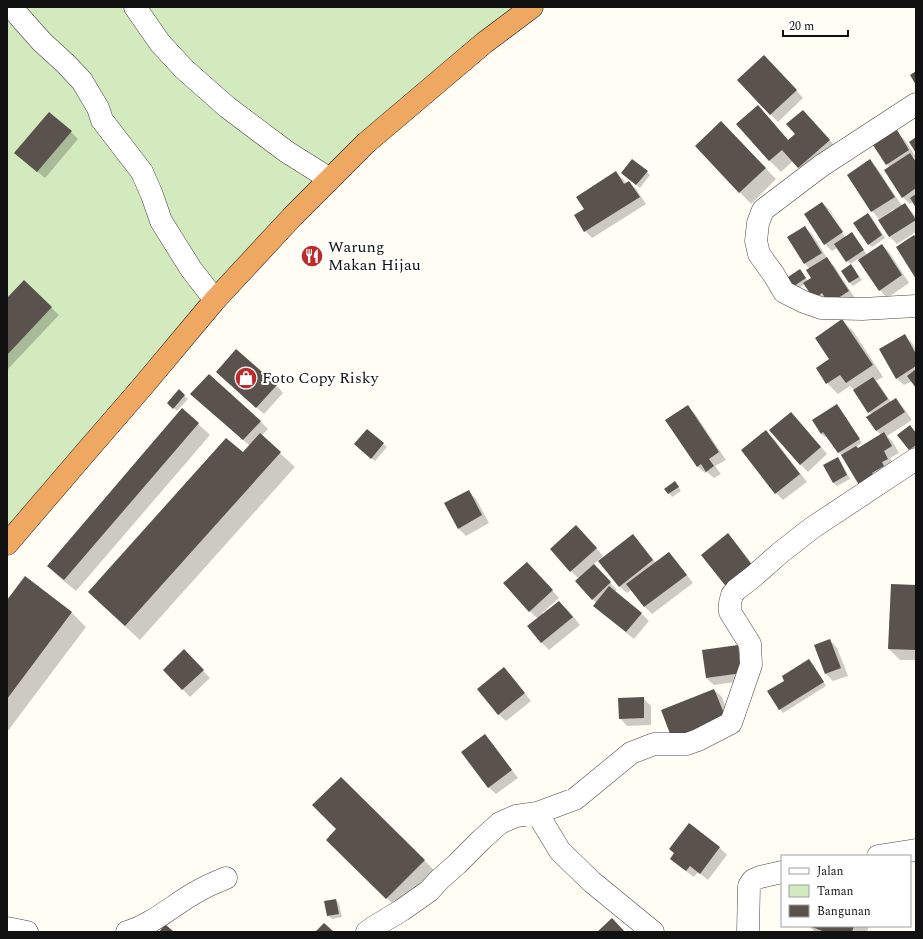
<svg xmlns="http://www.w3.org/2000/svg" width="923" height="939" viewBox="0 0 923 939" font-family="Spectral,serif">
  <rect width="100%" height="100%" fill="#fffdf4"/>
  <path fill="#d3e9be" d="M7,7H516L324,169L47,480L7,529Z"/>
  <path fill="#0003" fill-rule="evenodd" d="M772,64L803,98L778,122L770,114Z
    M758,107L769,118L789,141L796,135L803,111L814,122L840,152L810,179L793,161L781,172L770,161L738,124Z
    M896,131L904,139L916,157L914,158L916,160V206L913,202L910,204L903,197L890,167L887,164L875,146Z
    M71,132L78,139L45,178L23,160Z
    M732,134L776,179L751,204L696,146Z
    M870,160L877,168L902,206L905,204L912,212L916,217V232L897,244L890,237L880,221L895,211L894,209L879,219L872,211Z
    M647,172L650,175L640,188L626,176Z
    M616,173L624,180L626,184L629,182L636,189L646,204L592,238L585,231V209Z
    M822,203L830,210L847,237H855L867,255L882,245L889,252L909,283L887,298L880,290L858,259L850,264L837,248L832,251L825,244ZM827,210H829L846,236L845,237Z
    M868,214L872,218L885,238L872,247L868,244Z
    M804,227L812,234L829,261L834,266L855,298L822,305L805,284L795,291L791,288L800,270L808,281L812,278L810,269L805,264L788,238Z
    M851,265L862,280L853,286L850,283Z
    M24,282L59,315L7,370V300Z
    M842,320L853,331L883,377L876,381L880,386L891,402L895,399L903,407L912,420L887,436L892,441L899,453L890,458L895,466L879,481L842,456L827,436L825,437L821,434L813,420L837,405L840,409L862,443L856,447L858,449L881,435L877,431L868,417L872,415L854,390L850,386L838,394L827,383L831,359Z
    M904,335L912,343L916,350V386L912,381L904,385L896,378Z
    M224,379L276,385L283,393L264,414Z
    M179,391L188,399L177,411L168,403Z
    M199,401L260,421L268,429L261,436L295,467L140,640L104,607L89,592L243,454L250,446Z
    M687,406L695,414L726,460L715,466L721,474L714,478L707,472L705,473L697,466Z
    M182,409L210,435L76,591L59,577L48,566Z
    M798,420L827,454L808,472L800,464Z
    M766,432L774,439L807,482L783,500L776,493Z
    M916,433V451L913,453L898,435Z
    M383,444L387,447L375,461L358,448Z
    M838,458L841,462L850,479L837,486L833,482Z
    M678,486L681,491L672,497L666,489Z
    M468,491L476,499L489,523L466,536L458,528Z
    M584,534L603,556L593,565L617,590L615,592L641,613L649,621L634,639L602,613L594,606L596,603L576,581L579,579L571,571Z
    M633,535L640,543L656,563L669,554L676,561L693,583L652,614L645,607L632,589L627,593L619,586Z
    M728,535L735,542L762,576L736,596Z
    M534,570L559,598L542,613L544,614L559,602L567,609L580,625L549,650L541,642L538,619L530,611Z
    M25,578L72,613L86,627L7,732V602Z
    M916,586V660H900L889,649Z
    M830,640L837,648L848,676L833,681L826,674L815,646Z
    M738,646L745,654L749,680L714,685L706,678Z
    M184,651L210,678L190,697L164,670Z
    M809,660L813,664L826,686L783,713L780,709L786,681Z
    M511,676L531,701L506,721L498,714Z
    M714,690L722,697L732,725L680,746Z
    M643,698L651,706V725L627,726L620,718Z
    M485,736L492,743L518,778L496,794L488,787Z
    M341,778L435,871L398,909L327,840L338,829Z
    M690,824L720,848L727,855L708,880L698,872L694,877L679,866L671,859L675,854L670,849Z
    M336,900L339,904L342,917L332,919L328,915Z
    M809,926H869L867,932H815Z"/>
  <path fill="#59524d" d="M764,55L797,90L770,115L737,80Z
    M916,71V85L910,75Z
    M758,105L788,140L795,134L786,124L803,110L830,140L798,168L782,150L769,161L736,124Z
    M49,112L72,131L37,172L14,153Z
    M721,121L766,168L739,193L695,146Z
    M897,130L909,150L886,165L873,145Z
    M916,137V153L909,142Z
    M910,153L916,162V188L902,198L884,170Z
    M632,159L648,171L636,185L621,173Z
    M870,159L895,197L871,212L847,175Z
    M616,171L624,184L629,181L640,197L584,232L574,215L584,209L576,197Z
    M916,194V208L910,198Z
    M822,202L843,232L824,245L804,214Z
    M905,203L916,220L889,237L878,220Z
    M868,213L882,235L868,245L853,223Z
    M805,226L822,253L804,264L787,237Z
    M852,232L864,250L846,262L834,244Z
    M914,235L916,238V279L896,247Z
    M882,244L902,275L879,291L858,260Z
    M827,257L849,291L829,304L822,293L814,299L803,283L811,278L806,270Z
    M851,264L859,277L849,283L841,271Z
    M800,269L806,278L791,288L785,279Z
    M24,280L52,307L7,355V298Z
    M842,319L873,365L846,383L840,375L826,384L816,368L829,359L815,338Z
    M905,334L916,354V366L896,379L879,349Z
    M236,349L277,385L256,408L216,372Z
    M916,369V388L907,376Z
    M209,374L261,421L243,440L190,394Z
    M873,377L888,399L868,413L853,390Z
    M179,389L185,395L173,409L167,403Z
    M896,398L905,412L876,431L866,417Z
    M837,404L860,439L838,453L823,432L821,434L812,420Z
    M688,405L719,452L709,459L714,466L706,472L701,464L697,467L665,420Z
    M182,408L199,423L64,580L47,566Z
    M791,412L821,447L800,465L769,430Z
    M910,425L916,433V445L909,450L897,435Z
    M367,429L384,443L371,459L354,444Z
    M766,430L800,474L775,494L741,450Z
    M884,432L892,446L884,451L888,459L882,462L884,466L872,473L874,476L859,485L841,455L856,446L858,448Z
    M260,433L281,452L125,626L88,592L226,438L243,452Z
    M838,457L847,475L833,483L823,465Z
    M675,481L679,487L668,494L664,489Z
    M469,490L482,515L458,529L444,503Z
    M576,525L597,548L570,572L550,549Z
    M728,533L755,569L728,589L701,555Z
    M633,534L653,560L619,587L598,561Z
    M669,552L687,575L644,607L626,584Z
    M527,562L553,590L529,612L503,583Z
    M594,564L611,582L592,600L575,581Z
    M25,576L72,612L7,699V600Z
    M891,584L916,585V650L888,649Z
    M609,586L642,613L626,632L593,606Z
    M559,601L573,617L541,643L527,626Z
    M830,639L841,668L825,674L814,645Z
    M738,645L742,673L706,678L702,650Z
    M184,649L204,670L182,690L163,670Z
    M809,659L824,682L779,710L767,691L784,681L782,676Z
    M504,667L525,693L498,715L477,689Z
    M714,689L726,718L672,739L661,710Z
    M644,697V718L619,719L618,698Z
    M485,734L512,770L488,788L461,752Z
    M341,777L425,860L386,899L326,840L336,829L312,805Z
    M689,823L720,847L700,874L690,866L686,871L670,859L674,853L669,849Z
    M336,899L339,914L327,916L324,901Z
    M612,918L625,932H597Z
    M324,923L334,932H315Z
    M165,924L174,932H159Z
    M809,926H854L852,932L847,931L846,932H825Z"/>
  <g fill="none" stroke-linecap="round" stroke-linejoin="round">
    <g stroke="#444" stroke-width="23">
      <path id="minor" d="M13,7L18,15L42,42L66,64L82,81L98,108L102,120L142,172L152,195L161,221L191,269L215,300
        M135,7L160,43L184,69L227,107L287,152L330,179
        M916,104L821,166L763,210L758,223L756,241L759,254L774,275L784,292L804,302L821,308L862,309L916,306
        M537,813L560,851L592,882L653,932
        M878,856L916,850
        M7,928L27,932
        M127,932C154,924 175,903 200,890C208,885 217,882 226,878
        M367,932L374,927L402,910L429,891L439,880L457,864L481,840L500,823L516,816L537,813L575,799L631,753L654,744H687L698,740L731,723L751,665L750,644L730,612V603L732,595L736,590L754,576L780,553L812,528L916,459
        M748,932L749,886L753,880L760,877L782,872"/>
    </g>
    <g stroke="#222" stroke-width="23">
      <path id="highway" d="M7,544L79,460L143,386L215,300L293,216L366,143L484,43L532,7"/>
    </g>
    <use href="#minor" stroke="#fff" stroke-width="22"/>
    <use href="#highway" stroke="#efa862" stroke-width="22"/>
  </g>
  <defs>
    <g id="restaurant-disc" transform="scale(1.15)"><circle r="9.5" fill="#bd2c2d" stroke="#fff"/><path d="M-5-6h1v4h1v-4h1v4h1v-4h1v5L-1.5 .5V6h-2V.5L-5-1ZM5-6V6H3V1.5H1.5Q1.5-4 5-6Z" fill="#fff"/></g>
    <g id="shop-disc" transform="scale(1.15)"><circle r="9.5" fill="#bd2c2d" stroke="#fff"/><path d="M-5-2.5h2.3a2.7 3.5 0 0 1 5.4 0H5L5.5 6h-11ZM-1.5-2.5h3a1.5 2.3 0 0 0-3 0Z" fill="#fff"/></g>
  </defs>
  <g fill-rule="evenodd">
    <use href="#restaurant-disc" x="312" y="256"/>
    <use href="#shop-disc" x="246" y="378"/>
  </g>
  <g text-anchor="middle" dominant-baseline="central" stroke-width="4" stroke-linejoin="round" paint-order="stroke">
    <g font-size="16" fill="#111" stroke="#fff" text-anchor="start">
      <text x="328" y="247">Warung<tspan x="328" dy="18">Makan Hijau</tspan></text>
      <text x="262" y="378">Foto Copy Risky</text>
    </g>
  </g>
  <rect width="923" height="939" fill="none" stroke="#111111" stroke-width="16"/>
  <rect x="781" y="855" width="130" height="72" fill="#ffffff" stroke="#a0a0a0"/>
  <rect x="789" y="868" width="20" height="6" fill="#ffffff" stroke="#a0a0a0"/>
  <text x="817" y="875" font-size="12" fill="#111111">Jalan</text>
  <rect x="789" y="885" width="20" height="12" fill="#d3e9be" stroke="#a0a0a0"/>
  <text x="817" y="895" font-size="12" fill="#111111">Taman</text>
  <rect x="789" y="905" width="20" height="12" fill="#59524d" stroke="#a0a0a0"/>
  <text x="817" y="915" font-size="12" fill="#111111">Bangunan</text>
  <path d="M783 30v6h65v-6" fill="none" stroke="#111111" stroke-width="2"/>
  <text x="789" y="30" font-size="12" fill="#111111" stroke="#ffffff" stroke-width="3" paint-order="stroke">20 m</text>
</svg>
